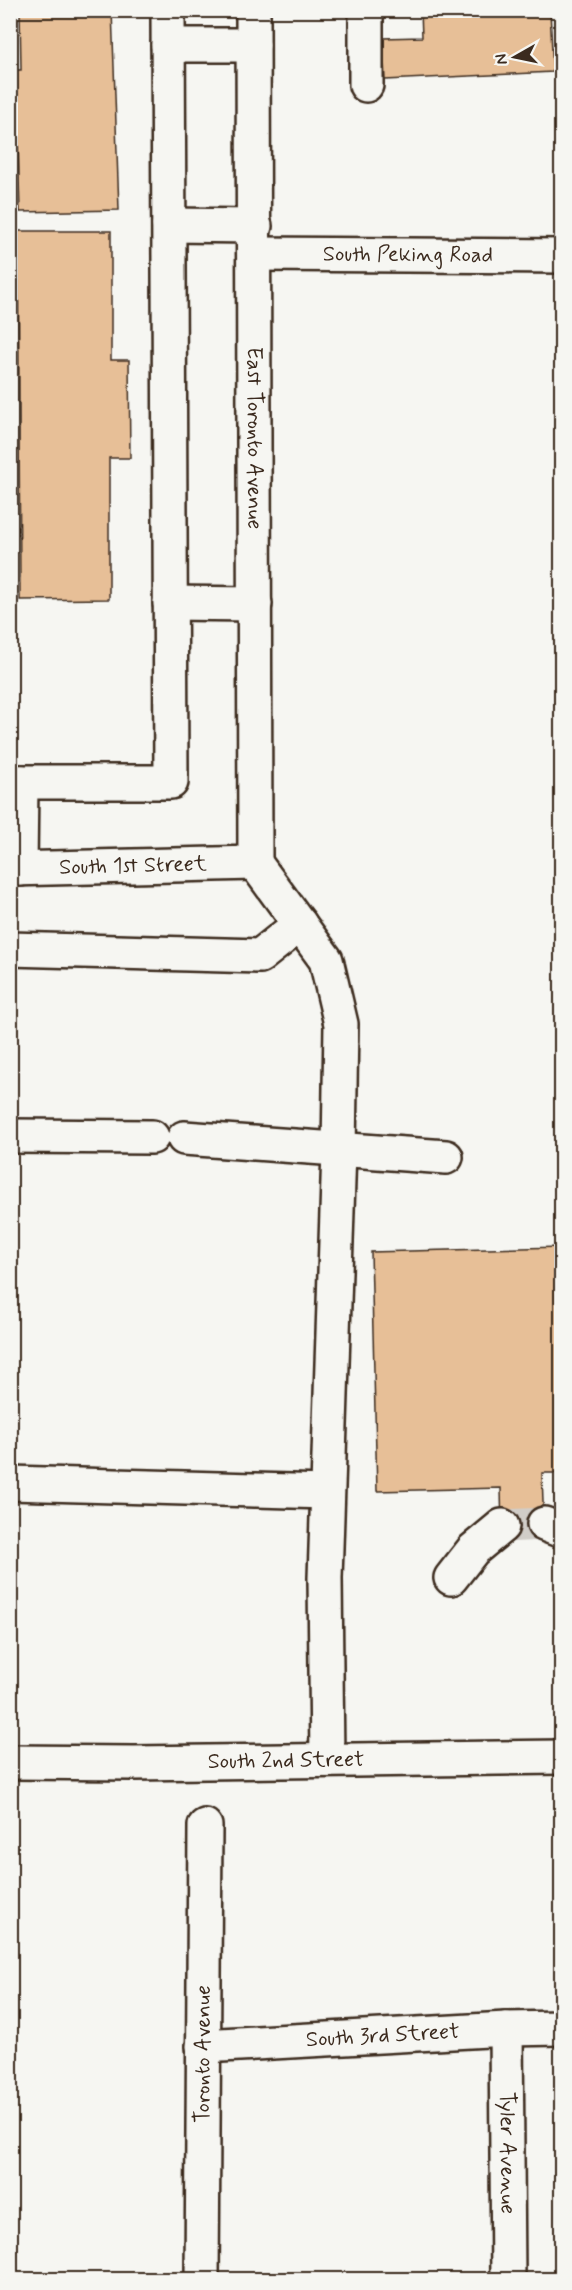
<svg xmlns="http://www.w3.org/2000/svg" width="572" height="2290" viewBox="0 0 572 2290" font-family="Mynerve,sans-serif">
  <rect width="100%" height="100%" fill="#f6f6f2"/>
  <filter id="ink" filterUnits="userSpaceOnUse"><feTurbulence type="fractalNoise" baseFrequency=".0167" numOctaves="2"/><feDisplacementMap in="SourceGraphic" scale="12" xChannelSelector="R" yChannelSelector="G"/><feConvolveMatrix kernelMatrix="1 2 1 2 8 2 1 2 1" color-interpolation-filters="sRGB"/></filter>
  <g filter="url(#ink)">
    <path fill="#e7bf97" stroke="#3b2a1e" stroke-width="1.5" d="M20,10H112L119,210L20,212L16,70H21Z
      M421,10H550L553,72L385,80L383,38L422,37Z
      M18,231H111V360H129L130,458H109V599L20,600Z
      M562,1247V1473H542L544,1531L502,1532L501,1488L377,1491L371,1252Z"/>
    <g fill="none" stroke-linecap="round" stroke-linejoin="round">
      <path stroke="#d1cdc8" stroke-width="33" stroke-dasharray="33 16" stroke-linecap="butt" d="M502,1526L544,1524"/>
      <g stroke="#3b2a1e" stroke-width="38">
        <g id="minor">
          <path id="s1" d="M253,10L255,863"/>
          <path d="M168,45H253"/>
          <path d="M366,85V10"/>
          <path d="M169,225L255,226"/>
          <path id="s2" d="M255,254L562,256"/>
          <path d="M170,603L255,604"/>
          <path d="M10,782H171L168,10"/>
          <path d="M255,863L326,960L341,1024L339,1150L325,1578L327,1760"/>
          <path id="s3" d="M10,869L255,863"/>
          <path d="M20,869L21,782"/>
          <path d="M10,949L260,956L300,924"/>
          <path d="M10,1136L152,1137"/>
          <path d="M184,1138L446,1157"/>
          <path d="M10,1483L327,1492"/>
          <path d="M544,1524L562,1531"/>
          <path d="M451,1578L473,1550L502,1526"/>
          <path id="s4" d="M506,2029L508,2280"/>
          <path id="s5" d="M203,2046L506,2029L562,2028"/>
          <path id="s6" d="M202,2280L205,1826"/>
        </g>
      </g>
      <g stroke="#3b2a1e" stroke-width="38">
        <g id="major">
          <path id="s7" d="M10,1762L134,1763L562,1757"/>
        </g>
      </g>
      <use href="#minor" stroke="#f6f6f2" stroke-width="33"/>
      <use href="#major" stroke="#f6f6f2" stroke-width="33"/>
    </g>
  </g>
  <g text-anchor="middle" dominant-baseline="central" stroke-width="6" stroke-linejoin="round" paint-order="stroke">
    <g font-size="22" fill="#3b2a1e" stroke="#f6f6f2">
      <text stroke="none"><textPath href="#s2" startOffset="153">South Peking Road</textPath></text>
      <text stroke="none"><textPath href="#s1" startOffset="428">East Toronto Avenue</textPath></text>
      <text stroke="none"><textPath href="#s3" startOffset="123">South 1st Street</textPath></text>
      <text stroke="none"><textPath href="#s7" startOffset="276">South 2nd Street</textPath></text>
      <text stroke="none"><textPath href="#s5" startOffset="180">South 3rd Street</textPath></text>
      <text stroke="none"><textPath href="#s6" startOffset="226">Toronto Avenue</textPath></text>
      <text stroke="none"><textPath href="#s4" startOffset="124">Tyler Avenue</textPath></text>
    </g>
  </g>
  <rect width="572" height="2290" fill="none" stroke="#f6f6f2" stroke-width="36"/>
  <rect x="18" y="18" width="536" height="2254" fill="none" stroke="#3b2a1e" stroke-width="2" filter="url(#ink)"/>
  <g transform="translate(515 57) rotate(261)" stroke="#f6f6f2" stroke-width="4.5" paint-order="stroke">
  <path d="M0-4.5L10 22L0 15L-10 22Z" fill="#3b2a1e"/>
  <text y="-9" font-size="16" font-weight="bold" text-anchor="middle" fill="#3b2a1e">N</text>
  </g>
</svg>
